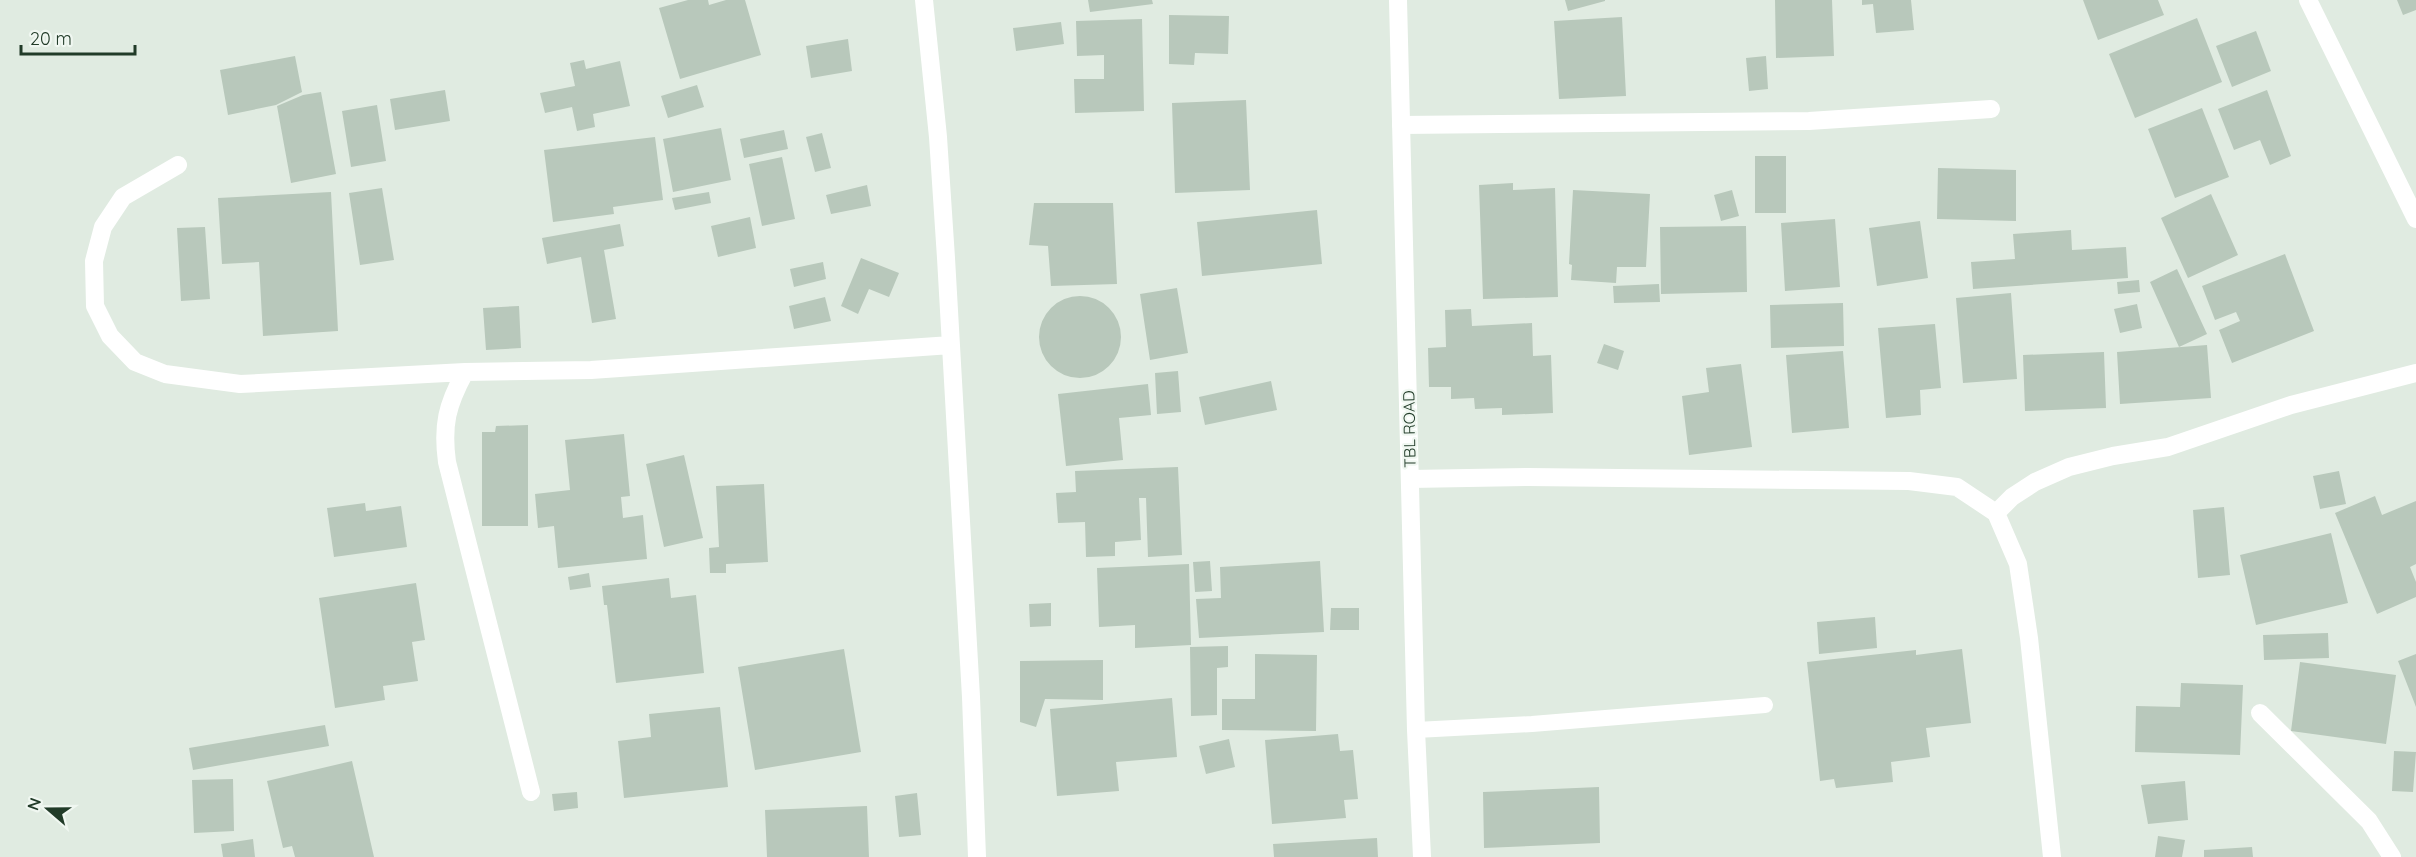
<svg xmlns="http://www.w3.org/2000/svg" width="2416" height="857" viewBox="0 0 2416 857" font-family="Quicksand,sans-serif">
  <rect width="100%" height="100%" fill="#e0ebe1"/>
  <path fill="#b8c8bb" d="M688,0H708L709,5L726,0H745L761,55L680,79L659,8Z
    M1088,0H1152L1153,4L1090,12Z
    M1565,0H1605V1L1568,11Z
    M1775,0H1832L1834,56L1776,58Z
    M1862,0H1911L1914,30L1876,33L1873,4L1862,5Z
    M2083,0H2158L2164,15L2098,40Z
    M2397,0H2416V10L2403,15Z
    M1169,15L1229,16L1228,54L1195,53L1194,65L1169,64Z
    M1622,17L1626,96L1559,99L1554,21Z
    M2197,18L2222,82L2135,118L2109,54Z
    M1142,19L1144,111L1075,113L1074,79H1104V55L1077,56L1076,21Z
    M1061,22L1064,44L1016,51L1013,28Z
    M2256,31L2271,71L2232,87L2216,46Z
    M848,39L852,71L811,78L806,46Z
    M295,56L302,92L276,105L228,115L220,70Z
    M1766,56L1768,89L1749,91L1746,58Z
    M584,60L586,69L620,61L630,106L593,114L595,127L577,131L572,107L545,113L540,93L575,86L570,63Z
    M697,85L704,107L668,118L661,96Z
    M445,90L450,121L395,130L390,99Z
    M2267,90L2291,156L2270,165L2260,140L2234,150L2218,109Z
    M321,92L336,174L291,183L277,106L303,95Z
    M1246,100L1250,190L1175,193L1172,103Z
    M377,105L386,161L351,167L342,111Z
    M2202,108L2229,177L2175,198L2148,129Z
    M721,128L731,180L673,192L663,139Z
    M784,130L788,149L744,158L740,139Z
    M822,133L831,168L815,172L806,137Z
    M655,137L663,200L613,207L614,214L553,222L544,150Z
    M1755,156H1786V213H1755Z
    M782,157L795,219L762,226L749,164Z
    M1938,168L2016,170V221L1937,219Z
    M1513,183V190L1555,188L1558,297L1483,299L1479,185Z
    M867,185L871,206L831,214L826,195Z
    M382,188L394,260L360,265L349,193Z
    M1573,190L1650,194L1646,267H1617L1616,283L1571,280L1572,265L1569,264Z
    M1732,190L1739,216L1721,221L1714,195Z
    M331,192L338,331L263,336L259,262L222,264L218,198Z
    M709,192L711,203L675,210L672,198Z
    M2211,194L2238,255L2188,278L2161,218Z
    M1034,203H1113L1117,284L1051,286L1048,246L1029,245Z
    M1317,210L1322,264L1202,276L1197,222Z
    M750,217L756,248L718,257L711,226Z
    M1835,219L1840,287L1785,291L1781,223Z
    M1920,221L1928,278L1877,286L1869,228Z
    M620,224L624,246L604,250L616,319L592,323L581,257L547,264L542,238Z
    M1746,226L1747,292L1661,294L1660,227Z
    M205,227L210,299L181,301L177,228Z
    M2071,230L2072,250L2126,247L2128,278L1973,289L1971,262L2015,259L2013,234Z
    M2285,254L2314,331L2232,363L2219,330L2240,321L2236,312L2215,320L2202,286Z
    M861,258L899,273L889,297L869,289L858,314L841,306Z
    M823,262L826,279L794,287L790,269Z
    M2177,269L2207,334L2179,347L2150,282Z
    M2139,280L2140,292L2118,294L2117,282Z
    M1659,284L1660,302L1614,303L1613,286Z
    M1177,288L1188,353L1150,360L1140,294Z
    M2011,293L2017,379L1963,383L1956,298Z
    M1039 337a41 41 0 1 1 82 0a41 41 0 1 1-82 0Z
    M825,297L831,321L794,329L789,306Z
    M1843,303L1844,346L1771,348L1770,305Z
    M2137,304L2142,328L2120,333L2114,309Z
    M519,306L521,348L486,350L483,308Z
    M1471,309L1472,326L1532,323L1533,356L1551,355L1553,413L1502,415V408L1475,409L1474,398L1451,399V387H1429L1428,348L1446,347L1445,310Z
    M1935,324L1941,388L1920,390L1921,415L1886,418L1878,328Z
    M1604,344L1624,351L1618,370L1597,363Z
    M2207,345L2211,398L2120,404L2117,352Z
    M1843,351L1849,428L1792,433L1786,355Z
    M2104,352L2106,408L2025,411L2023,355Z
    M1741,364L1752,447L1689,455L1682,396L1709,392L1706,368Z
    M1178,371L1181,412L1157,414L1155,373Z
    M1271,381L1277,410L1205,425L1199,397Z
    M1148,384L1151,415L1119,418L1123,460L1066,466L1058,394Z
    M528,425V526H482V432H495L496,426Z
    M624,434L630,496L621,497L623,518L643,515L647,559L558,568L554,526L538,528L535,494L570,490L565,440Z
    M684,455L703,538L664,547L646,464Z
    M1178,467L1182,555L1148,557L1146,498H1139L1141,540L1115,542V556L1086,557L1085,522L1058,523L1056,493L1076,492L1075,471Z
    M2339,471L2346,504L2320,509L2313,476Z
    M764,484L768,562L726,564V573H710L709,548L719,547L716,486Z
    M2375,496L2382,515L2416,501V564L2410,567L2416,582V597L2377,614L2335,513Z
    M365,503L366,511L401,506L407,547L334,557L327,508Z
    M2224,507L2230,575L2198,578L2193,510Z
    M2331,533L2348,603L2256,625L2240,555Z
    M1210,561L1212,591L1195,592L1193,562Z
    M1320,561L1324,632L1199,638L1196,599L1221,598L1220,567Z
    M1189,564L1191,645L1135,648V625L1099,627L1097,568Z
    M589,573L591,587L570,590L568,577Z
    M669,578L671,598L696,595L704,673L616,683L607,605H604L602,586Z
    M416,583L425,640L412,642L418,681L383,686L385,700L335,708L319,598Z
    M1051,603V626L1030,627L1029,604Z
    M1331,608H1359V630H1330Z
    M1875,617L1877,648L1819,654L1817,622Z
    M2328,633L2329,658L2264,660L2263,635Z
    M1228,646V667L1217,668V715L1191,716L1190,647Z
    M844,649L861,752L755,770L738,667Z
    M1962,649L1971,723L1926,728L1930,757L1891,762L1893,782L1836,788L1834,779L1820,781L1807,662L1916,650V655Z
    M1255,654L1317,655L1316,731L1222,730V699H1255Z
    M2416,654V707L2398,661Z
    M1103,660V700L1045,699L1036,727L1020,722V661Z
    M2300,662L2396,675L2386,744L2291,731Z
    M2181,683L2243,685L2240,755L2135,752L2136,706L2180,707Z
    M1172,698L1177,757L1116,762L1119,791L1057,796L1050,709Z
    M720,707L728,787L624,798L618,741L651,737L649,714Z
    M325,725L329,746L193,770L189,748Z
    M1338,734L1340,751L1353,750L1358,799L1344,800L1346,818L1272,824L1265,740Z
    M1229,739L1235,767L1206,774L1199,746Z
    M2394,751L2416,752L2413,792L2392,791Z
    M352,761L374,857H295L292,846L283,848L267,781Z
    M233,779L234,831L194,833L192,780Z
    M2185,781L2188,820L2148,824L2141,785Z
    M1599,787L1600,843L1484,848L1483,792Z
    M577,792L578,808L554,811L552,794Z
    M917,793L921,835L899,837L895,796Z
    M867,806L869,857H767L765,810Z
    M2158,836L2185,840L2182,857H2155Z
    M1377,838L1378,857H1274L1273,844Z
    M253,839L255,857H223L221,844Z
    M2252,847L2253,857H2204V850Z"/>
  <g fill="none" stroke-linecap="round" stroke-linejoin="round">
    <path stroke="#fff" stroke-width="16" d="M1416,730L1532,724L1765,705"/>
    <path stroke="#fff" stroke-width="18" d="M924,0L938,137L946,258L971,697L977,857
      M2308,0L2416,219
      M1401,125L1809,121L1991,109
      M178,165L123,197L103,227L94,261L95,306L110,336L135,362L165,374L240,384L465,372L591,370L951,345
      M465,372C447,405 442,425 447,462L531,792
      M1410,479L1528,477L1909,481L1957,487L1996,513L2018,564L2029,638L2052,857
      M1996,513L2012,497L2035,482L2069,467L2113,456L2168,447L2291,405L2416,373
      M2260,713L2369,821L2392,857"/>
    <path stroke="#fff" stroke-width="18" d="M1398,0L1416,730L1422,857"/>
  </g>
  <g text-anchor="middle" dominant-baseline="central" stroke-width="4.5" stroke-linejoin="round" paint-order="stroke">
    <g font-size="16" fill="#213b28" stroke="#f0f7f1">
      <text transform="translate(1409 429) rotate(-91)">TBL ROAD</text>
    </g>
  </g>
  <g transform="translate(48 809) rotate(290)" stroke="#f0f7f1" stroke-width="4.5" paint-order="stroke">
  <path d="M0-4.5L10 22L0 15L-10 22Z" fill="#213b28"/>
  <text y="-9" font-size="16" font-weight="bold" text-anchor="middle" fill="#213b28">N</text>
  </g>
  <path d="M21 45v9h114v-9" fill="none" stroke="#213b28" stroke-width="3"/>
  <text x="30" y="45" font-size="18" fill="#213b28" stroke="#f0f7f1" stroke-width="4.5" paint-order="stroke">20 m</text>
</svg>
